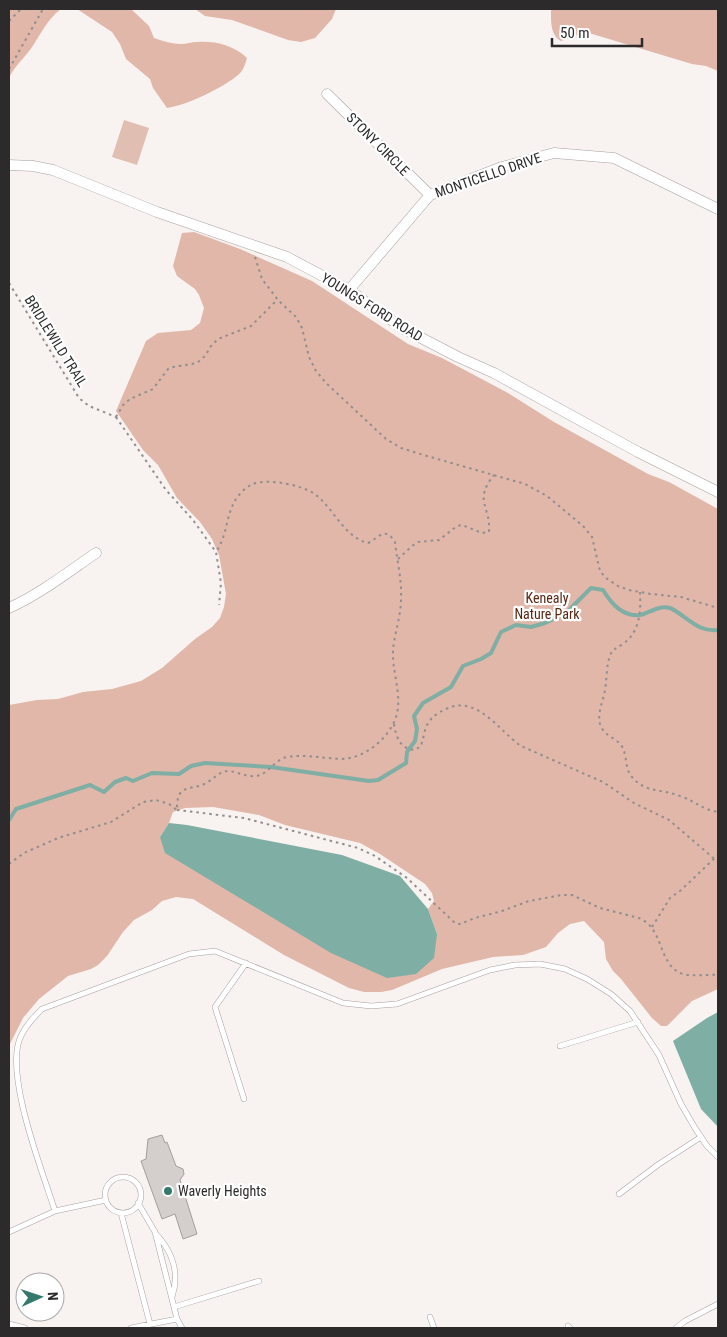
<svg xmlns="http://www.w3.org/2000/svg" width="727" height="1337" viewBox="0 0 727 1337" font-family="'Roboto Condensed',sans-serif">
  <rect width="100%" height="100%" fill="#f8f2f0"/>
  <path fill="#e0bfb2" d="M124,120L149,128L137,165L112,157Z"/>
  <path fill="#e0b7a8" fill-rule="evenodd" d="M9,9H61C47,19 40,36 30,50C23,59 14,67 9,78Z
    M77,9H131L149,26L154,38C163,41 172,44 181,44C186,44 192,42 197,42C216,41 233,45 247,58C245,65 243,71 238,75C223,88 187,105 167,108L153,88L150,79L126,59L120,44L112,32Z
    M195,9H336L332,19L315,38L301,42L288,40L232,20L205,16Z
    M551,9H718V71L706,66L692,64L589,33L580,34L561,41C550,35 551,21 551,9Z
    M194,232L240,249L312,281L408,344L442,358L508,393L554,422L648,474L669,482L718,509V989L692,1001L667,1026H661L652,1018L621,979L613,971L606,959L604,942L584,921L570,924L558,933L546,947L523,955L493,957L442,969L392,990L381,992H364L349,988L284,955L193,899L176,897L162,901L152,910L134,920L123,932L107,956L98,965L91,969L68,976L39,999L23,1018L9,1046V705L37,700L58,699L83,692L112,689L141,681L162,668L195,639L212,627L220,618L224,607L226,594L219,555L212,539L200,522L177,498L158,465L143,450L116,411L146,341L158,333L191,330L200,323L204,308L199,295L195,289L177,276L173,266L182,233ZM213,807L259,815L285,825L360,843L380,854L425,884L432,893L434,901L428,909L437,934L160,837L169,823L173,812L185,808Z"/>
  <path fill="#7faea4" d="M169,823L187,825L342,855L400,876L428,909L437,934L434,958L416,974L387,978L331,953L165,853L160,837Z
    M718,1012V1127L701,1109L673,1041L707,1018Z"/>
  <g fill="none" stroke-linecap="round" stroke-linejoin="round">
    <path stroke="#7faea4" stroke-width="4" d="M9,820L16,809L90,785L104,792L115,782L126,778L133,781L152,773L179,774L191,766L205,763L271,767L369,781L378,780L406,763L407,752L415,741L417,729L414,716L423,703L451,687L463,666L481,659L491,653L501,632L516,625L531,627L545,623L566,613L591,588L603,590C611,603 622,617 640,615C650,613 658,605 670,608C673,609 677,612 680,614C693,623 702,632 718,630"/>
  </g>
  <path fill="#d4cecc" stroke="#a49f9d" d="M162,1135L165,1143L167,1142L176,1166L183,1169L184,1174L180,1180L197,1234L183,1239L175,1214L162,1219L141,1161L146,1159L148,1139Z"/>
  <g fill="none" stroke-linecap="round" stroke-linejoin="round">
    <g stroke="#a7a19f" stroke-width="6">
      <path id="lane" d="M560,1046L638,1022
        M244,1099L215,1007L246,963
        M105 1195a18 18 0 1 1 36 0a18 18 0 1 1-36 0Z
        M619,1194L659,1164L701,1137
        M138,1203L155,1232L177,1319
        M55,1211C43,1173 3,1072 21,1036C26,1025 34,1017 42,1009L189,954L215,951L343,1003L371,1006L397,1004L490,970L515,965L540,964L565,969L587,979L611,994L630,1011L659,1055L681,1104L695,1128L707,1146L718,1157
        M121,1213L150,1324
        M9,1232L55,1211L106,1200
        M155,1233C173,1252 180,1272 172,1297
        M174,1307L259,1281
        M430,1317L434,1328
        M9,1324L25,1328
        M568,1326L570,1328
        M131,1328L177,1319L182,1328
        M676,1328L685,1321L718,1304"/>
    </g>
    <g stroke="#a7a19f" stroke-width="11">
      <path id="street" d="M327,94L430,195
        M9,165L33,166L53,170L157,212L287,257L349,290L404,329L458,357L494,373L638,452L718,492
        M349,290L430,195L502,167L554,153L614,158L718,209
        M9,608C40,594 68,572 96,553"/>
    </g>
    <path stroke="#928e8d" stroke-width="2" stroke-dasharray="2.5 4" stroke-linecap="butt" d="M9,21L21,9
      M9,69L43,9
      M255,257L262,279L278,300L296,317L302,328L309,357L316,371L326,383L386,439L401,448L427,456L525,484L547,496L583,526L592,537L600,571L606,578L618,586L629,590L651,594L681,597L718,608
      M9,283L79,398L89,406L116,417
      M116,417L166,490L193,520L216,552L221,583L219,605
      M116,417L123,405L130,399L153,389L168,369L173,367L192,364L198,362L205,356L211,346L218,339L251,326L277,300
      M398,559L412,546L418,542L439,540L457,526L462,525L482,533L489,532C491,506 473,501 494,475
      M640,592C641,611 640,632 623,644C617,648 612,649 610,656C606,667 607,679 605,690C603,702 596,715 601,727C606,736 615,738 621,745C628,755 624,768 632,777C645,793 663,789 680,796C695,801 701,809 718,812
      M394,724C396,737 400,749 415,750L421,746C423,740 424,733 426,727C430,718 437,713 446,709C477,694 499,731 521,746L603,782L634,803L669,820L718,862
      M177,810L244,818L358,848L375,856L407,878L455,923L460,924L475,918L502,911L529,901L562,895H572L600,908L639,918C643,920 648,923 651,927C663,942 663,968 683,974C694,977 707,974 718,975
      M9,864L24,853L58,838L111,822L143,802L156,800L169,804L177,810C177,804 177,797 181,792C188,786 199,788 206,783C214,779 219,771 229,771C238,772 246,777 255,776C269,775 273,760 287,757C304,754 322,758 340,759C361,759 382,744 392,726C406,702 392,677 393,651C394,634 401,617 401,599C402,580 397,561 395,542C385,526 380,537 368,543C344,537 334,509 316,495C303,485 268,478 253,484C246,487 240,493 236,499C226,514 228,534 216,552
      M652,927L670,898L680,891L718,855"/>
    <use href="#lane" stroke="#fff" stroke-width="5"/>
    <use href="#street" stroke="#fff" stroke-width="10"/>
  </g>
  <circle fill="#35796d" stroke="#fff" stroke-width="2" cx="168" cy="1191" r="5"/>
  <g text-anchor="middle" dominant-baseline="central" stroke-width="4.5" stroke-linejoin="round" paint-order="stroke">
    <g font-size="14" fill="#2c2a2a" stroke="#fff">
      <text transform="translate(378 144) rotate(45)">STONY CIRCLE</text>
      <text transform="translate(488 175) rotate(-19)">MONTICELLO DRIVE</text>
      <text transform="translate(372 307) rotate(32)">YOUNGS FORD ROAD</text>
      <text transform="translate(56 341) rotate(58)">BRIDLEWILD TRAIL</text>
    </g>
    <g font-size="14" fill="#592612" stroke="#fff">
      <text x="547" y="598">Kenealy<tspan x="547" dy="16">Nature Park</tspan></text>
    </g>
    <g font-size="14" fill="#2c2a2a" stroke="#fff" text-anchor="start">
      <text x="178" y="1191">Waverly Heights</text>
    </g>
  </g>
  <rect width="727" height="1337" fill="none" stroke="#2c2a2a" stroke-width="20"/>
  <g transform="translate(40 1297) rotate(87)"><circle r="24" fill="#ffffff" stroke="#abaaaa"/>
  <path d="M0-4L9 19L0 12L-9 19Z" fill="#35796d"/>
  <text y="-8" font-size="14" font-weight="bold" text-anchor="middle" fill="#2c2a2a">N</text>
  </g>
  <path d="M552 38v8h90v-8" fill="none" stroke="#2c2a2a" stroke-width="2.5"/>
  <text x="560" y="38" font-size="15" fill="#2c2a2a" stroke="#ffffff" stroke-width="4" paint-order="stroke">50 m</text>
</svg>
